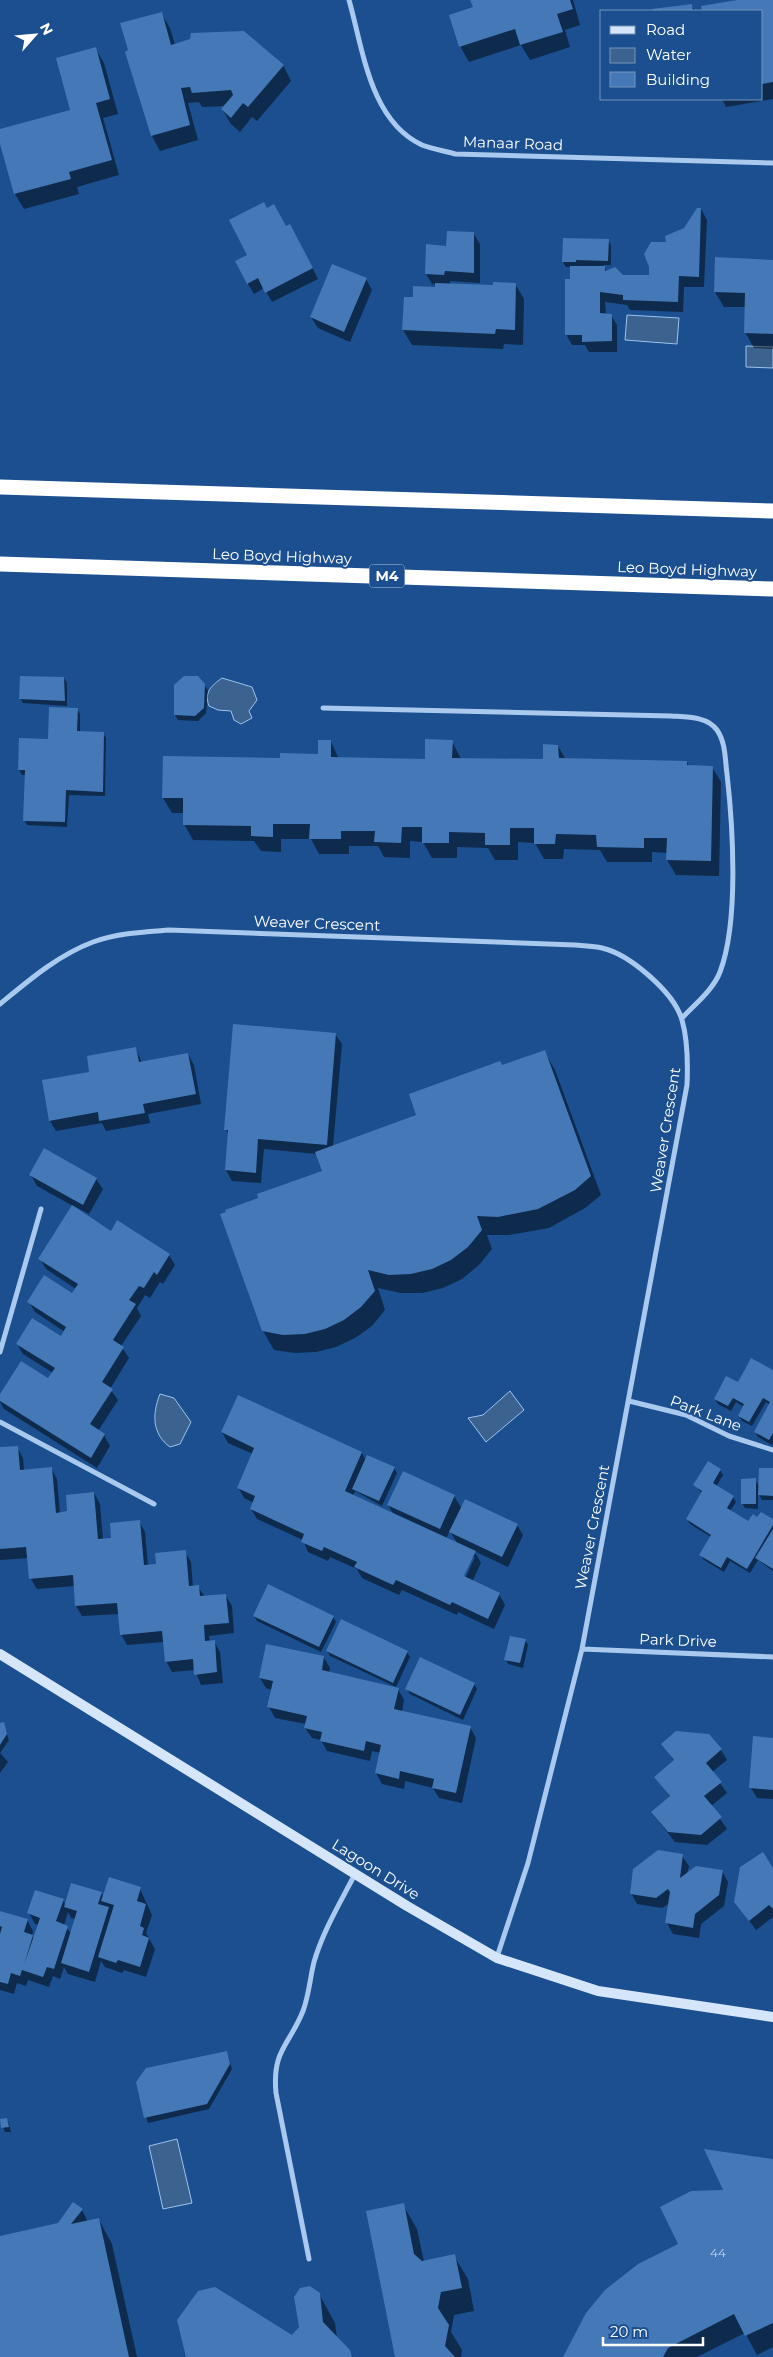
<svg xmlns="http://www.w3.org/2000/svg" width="773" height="2357" viewBox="0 0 773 2357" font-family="Montserrat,sans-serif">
  <rect width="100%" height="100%" fill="#1b4f8f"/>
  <path fill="#3c6290" stroke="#9cc4f0" d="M627,315L679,318L677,344L625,340Z
    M746,346L773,347V368L746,367Z
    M222,678L252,687L257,700L249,711L252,718L241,724L234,720L231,711L218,710L209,706C204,692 211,686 222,678Z
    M510,1391L524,1410L486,1442L468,1418L483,1415Z
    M160,1394L174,1398L191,1422L180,1444L170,1447C152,1434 152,1414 160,1394Z
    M177,2139L192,2203L163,2209L149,2146Z"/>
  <path fill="#0007" fill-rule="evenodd" d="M471,0H573L580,25L565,30L570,47L530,60L521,45L469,62L460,46L474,8Z
    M738,0H773V99L726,107L722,99H762V11H703V7Z
    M692,6L695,11H653V10Z
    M161,13L170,28L175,45L283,65L291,81L257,121L252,117L240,132L231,124L222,109L225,106L202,107L199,102L188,103L198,140L160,151L152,136Z
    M95,48L104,63L118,114L103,118L119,175L77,187L79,194L24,209L15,194L0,140V130L72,110Z
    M267,209L296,236L318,279L272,302L264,288L254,294L248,284L249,255Z
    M701,209L707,220L704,287H684L683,312L630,310L627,305L605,302L606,315H611L617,325V352H589L585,345H572L566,334L571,267H566L563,262L608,240L611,245V265H603L607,271L622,276L650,277L667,243L685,229Z
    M474,234L480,244V283L450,281V285L494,287L515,284L524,299L523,345L504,344L503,349L412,345L403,330L414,298L436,288V285L432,284L426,274L447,247Z
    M773,261V349L754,348L745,332L746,307H724L715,292Z
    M366,279L372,290L350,342L318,328L311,317Z
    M64,678L67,683V706L23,703L20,698Z
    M175,685H204L208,690L206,713L198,721L178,720L175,715Z
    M77,709L80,714V732L103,733L106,738L105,796L69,795L67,827L27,825L24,820L26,775H22L19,770Z
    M452,741L461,759L545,760L558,746L566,760L687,762L689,766L712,767L721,782L719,876L676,875L667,860V853L652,852V862H607L600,850L564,849L563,859H544L535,843L518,842V860H495L488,848L457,847V858H432L423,842L410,841V858L384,857L378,846H349V854H319L311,839H281V852L261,851L254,841L193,840L184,824V813H172L163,798L281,759L319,755L331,742L339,759L426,761Z
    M335,1034L342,1044L333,1146L417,1116L502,1066L544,1051L555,1070L601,1195L585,1208L549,1228L509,1235H487L492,1249L479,1265L462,1279L443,1288L422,1293H401L378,1288L385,1310L372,1326L355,1338L336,1347L316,1352L295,1353L274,1350L263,1331L260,1199L324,1172L317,1154L264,1149L261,1183L232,1181L226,1170L229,1135L226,1130Z
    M136,1049L142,1063L188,1054L194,1065L201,1104L148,1114L150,1123L106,1131L102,1123L56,1131L50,1121L90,1073Z
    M31,1175L96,1179L103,1189L89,1214L74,1206L73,1208L111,1232L169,1255L175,1265L163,1284L160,1282L150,1298L145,1295L137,1308L141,1316L121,1346L129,1358L110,1389L118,1400L98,1431L104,1435L110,1446L97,1468L4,1409L0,1402V1396L49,1380L53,1373L23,1354L17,1344L61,1337L65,1332L35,1312L29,1302L73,1295L76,1289L46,1269L40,1259L73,1206L37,1186Z
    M773,1371V1443L772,1445L758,1437L755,1432L770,1405L766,1402L752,1426L742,1421L739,1416L744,1407L736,1402L731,1411L718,1404L715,1399L738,1384Z
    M239,1397L362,1453L366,1461L394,1468L397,1473L382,1506L355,1491L353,1496L394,1515L388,1505L454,1496L462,1509L517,1525L523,1535L508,1567L474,1551L481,1563L472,1582L499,1594L505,1605L494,1629L458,1612L457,1615L402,1590L399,1595L362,1578L357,1569L330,1557L328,1561L308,1552L303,1540L257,1519L251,1509L254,1503L244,1498L238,1487L253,1454L228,1443L222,1432ZM450,1530L451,1533L458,1544L446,1539ZM472,1557H475L463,1583L461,1582Z
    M17,1447L23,1458L24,1470L51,1468L57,1479L60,1514L68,1513L94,1493L100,1504L103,1540L113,1539L139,1521L145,1532L148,1566L157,1565L185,1552L191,1562L193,1587H198L205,1597L226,1596L232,1606L234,1633L209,1636L210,1642L214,1641L220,1652L223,1683L201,1685L195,1670L172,1672L166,1661L164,1642L127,1645L121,1634L119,1614L82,1616L76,1606L75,1586L37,1589L31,1579L29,1558L0,1560V1449Z
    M773,1469V1500H762L758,1493V1509L745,1508L742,1503L755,1480L760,1487Z
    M720,1470L723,1475L716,1487L733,1497L736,1502L730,1511L749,1523L758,1519L773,1521V1571L758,1560L750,1573L730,1561L724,1572L704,1560L701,1555L711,1537L690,1524L687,1519L702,1493L695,1485Z
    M254,1616L333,1617L336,1622L321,1652L257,1621Z
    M525,1640L528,1645L523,1668L508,1664L506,1659Z
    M327,1651L407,1652L410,1657L396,1687L330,1656Z
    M324,1658L330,1668L329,1673L398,1689L404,1700L402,1712L470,1727L476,1738L462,1803L439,1798L433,1788L405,1781L404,1789L382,1784L376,1773L381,1753L372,1751L370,1761L327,1751L321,1740L312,1738L305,1728L306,1724L275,1718L269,1707L272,1690L266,1688L260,1678Z
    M474,1684L477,1689L463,1720L410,1694L407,1689Z
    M3,1724L9,1740L0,1753L8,1762L0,1773V1725Z
    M773,1739V1799L757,1798L751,1788Z
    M663,1745L721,1750L727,1760L712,1772L727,1793L711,1806L727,1829L707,1845L675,1842L652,1813L670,1797L656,1777L674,1761Z
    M682,1856L689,1866L687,1874L722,1871L728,1882L724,1906L701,1924L699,1938L673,1934L667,1923L670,1903L662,1908L637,1904L631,1893Z
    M773,1870V1917L756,1930L736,1902Z
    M140,1889L152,1915L146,1933L155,1949L146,1977L124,1970L122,1973L105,1967L101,1961L95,1982L68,1974L64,1967L60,1979L53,1976L49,1987L28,1980L26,1986L17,1983L14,1994L0,1990V1912L27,1920L33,1931L32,1936L34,1940L39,1925L35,1924L29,1913L63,1900L66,1906L101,1893L104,1898ZM68,1912L71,1918L76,1919L71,1933L64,1925Z
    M227,2053L232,2069L209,2109L148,2123L137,2083Z
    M6,2119L9,2124L11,2132H5L3,2127Z
    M773,2160V2347L757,2355L745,2333L697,2357H565L680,2245L725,2191Z
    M403,2205L417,2229L424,2262L454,2256L468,2279L474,2311L454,2315L451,2332L462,2350L461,2357H396Z
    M82,2210L88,2222L99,2220L112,2244L137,2357H0V2237L59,2224Z
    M319,2294L335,2323L337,2338L353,2357H187L292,2337L301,2328Z"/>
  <path fill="#4478b7" d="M470,0H570L573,9L557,14L563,32L520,45L515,29L459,47L449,15L473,7Z
    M737,0H773V82L762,84V11H702L701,6Z
    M692,4L693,11H652V9Z
    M162,12L171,45L190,39L191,33L244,31L284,65L248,107L243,103L231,118L221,109L233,95L231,90L192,93L190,87L181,88L190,125L151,136L125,52L128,50L120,23Z
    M96,47L110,99L96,103L112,160L69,172L71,179L14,194L0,144V129L70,110L56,58Z
    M264,202L267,208L274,204L286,226L290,224L313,268L265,293L258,278L247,284L235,261L247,255L229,220Z
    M697,208H701L699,277L679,276L678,302L623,300V295L600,292V313L612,314V341L582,342V335H565V279H570V266H605V271L615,267L623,275H649V267L644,254L651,242H666L665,236L684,228Z
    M447,231L474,232V273L445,271L444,275L425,274L426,244L446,246Z
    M563,238L609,239L608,261L576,260V262H562Z
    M715,257L773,260V334L744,333L745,293L714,292Z
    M332,264L367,278L344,332L310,317Z
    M493,282L516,283L515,330L496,329L495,334L402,330L404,297H413V286L435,287V283L493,285Z
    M20,676L64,677L65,701L19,699Z
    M184,676H198L205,684L204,708L195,716L174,715V685Z
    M49,707L78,708L77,731L104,732L103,792L66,790L65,822L23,821L25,770H18L19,738L48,739Z
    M425,739L453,740L452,758L543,759V744L558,745L559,758L687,761V765L713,766L711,861L666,860L667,838H644V848L597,847L596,835L556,834L555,844H534V828H510V845H485V833L449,832V843H422V827H402L401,843L374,842L375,831H341V839H309L310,824H273V837L251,836V826L183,825V798H162L163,756L280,758V753L318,754V740H331V757L425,759Z
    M233,1024L336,1033L327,1145L258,1139L256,1173L225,1170L228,1130H224Z
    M136,1047L139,1062L188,1053L196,1094L143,1104L145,1113L99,1121L98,1112L49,1121L42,1080L89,1072L87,1056Z
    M545,1050L591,1176L575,1190L538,1209L498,1217L477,1216L482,1230L468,1247L451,1260L432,1269L411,1274L389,1275L368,1270L375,1291L361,1307L344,1320L325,1329L305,1334L283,1335L262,1331L220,1214L226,1212L225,1210L258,1198L257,1194L322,1171L315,1152L416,1115L409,1094L500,1061L502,1065Z
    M44,1148L97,1178L83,1205L29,1175Z
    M72,1205L111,1231L117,1220L170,1254L157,1275L154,1272L144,1288L139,1286L129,1300L136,1304L113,1340L124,1347L102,1382L113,1389L90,1424L105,1434L91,1458L0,1401V1394L21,1361L48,1378L55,1368L16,1344L32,1318L61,1336L66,1327L27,1302L44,1275L72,1293L78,1284L38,1259Z
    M751,1358L773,1370V1433L769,1440L754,1432L770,1402L763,1398L749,1422L738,1416L744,1404L733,1398L728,1406L714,1399L726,1376L738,1382Z
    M238,1395L362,1452L345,1491L476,1551L464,1576L500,1593L488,1619L452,1602L450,1605L396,1580L393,1585L354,1567L357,1562L324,1547L322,1551L301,1542L304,1534L250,1509L255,1496L237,1488L254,1448L221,1432Z
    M18,1446L20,1470L52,1467L56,1513L67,1511L66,1495L94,1492L98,1539L111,1538L110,1523L140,1520L144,1565L156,1564L155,1553L186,1550L189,1586L199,1585L200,1596L226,1594L229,1623L204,1625L205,1641L215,1640L217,1672L194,1675L193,1659L165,1662L162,1631L120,1635L117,1603L75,1606L73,1575L29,1579L26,1547L0,1549V1447Z
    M367,1455L395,1467L379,1501L352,1489Z
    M708,1461L721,1469L713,1483L734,1496L727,1508L748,1521L753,1514L757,1517L761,1512L773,1519V1525L747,1569L727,1557L721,1568L699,1555L711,1535L686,1519L702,1491L693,1485Z
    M759,1468H773V1496L758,1495Z
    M403,1471L455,1495L440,1529L387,1505Z
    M756,1478V1504H741V1479Z
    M465,1499L518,1524L502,1557L449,1532Z
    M773,1529V1569L755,1558Z
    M268,1584L334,1616L319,1647L253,1616Z
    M341,1619L408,1651L393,1683L326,1651Z
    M510,1636L526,1639L520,1663L504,1660Z
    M266,1644L324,1656L322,1670L399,1688L394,1709L471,1726L456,1793L432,1788L434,1779L400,1771L399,1779L375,1773L381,1745L366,1741L364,1751L320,1741L322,1732L304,1728L307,1716L267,1707L273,1681L259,1678Z
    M420,1657L475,1683L460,1715L405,1689Z
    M4,1722L7,1734L0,1745V1723Z
    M676,1731L709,1734L722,1749L706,1763L722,1782L704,1796L722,1817L701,1835L668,1832L651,1812L670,1796L654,1777L674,1760L661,1744Z
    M753,1736L773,1738V1790L749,1788Z
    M658,1850L683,1854L680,1878L696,1866L723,1870L719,1895L695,1914L693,1928L665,1923L670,1892L668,1889L656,1898L630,1894L633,1869Z
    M763,1852L773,1868V1909L769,1905L749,1921L734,1902L740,1867Z
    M109,1877L141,1887L137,1901L146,1904L140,1926L144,1928L142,1935L149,1938L140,1967L118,1960L116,1963L98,1957L114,1905L101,1901Z
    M71,1883L102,1892L98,1904L109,1907L89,1972L61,1963L77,1911L64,1907Z
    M35,1890L64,1899L56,1921L68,1926L54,1969L47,1967L43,1977L22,1970L20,1976L11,1973L8,1984L0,1982V1934L2,1927L0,1926V1911L28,1919L24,1932L33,1935L24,1965L40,1918L27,1913Z
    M227,2051L230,2064L207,2104L144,2118L136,2082L146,2068Z
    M7,2118L9,2127L1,2128L0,2119Z
    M704,2149L773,2159V2323L745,2336L734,2314L668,2348L663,2357H563L586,2313L605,2290L638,2264L678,2244L660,2207L691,2191L723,2190Z
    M73,2202L83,2209L71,2224L99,2218L129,2357H0V2236L58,2223Z
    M404,2203L414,2254L422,2261L455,2254L462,2288L441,2292L438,2308L449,2325L445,2346L455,2357H395L366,2211Z
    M310,2286L320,2293L323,2322L350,2350L352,2357H186L177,2320L198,2291L215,2287L292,2335L299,2327L294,2297L300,2288Z"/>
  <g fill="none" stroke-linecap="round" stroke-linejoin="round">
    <path stroke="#a9c9ee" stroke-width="5" d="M349,0C363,49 370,121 422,145C432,149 445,151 455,154L773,163
      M323,708L671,716C686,717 707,716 717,730C726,743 725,760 727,774C733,827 739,922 720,972C713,990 695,1004 682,1018
      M0,1004C28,981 58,955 93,942C117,933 143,932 169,930L575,945C584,946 593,946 602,948C629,954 674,992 682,1020C688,1041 688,1063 687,1085L582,1649L528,1863L497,1957
      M0,1352L41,1209
      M629,1401L686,1415L729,1436L773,1450
      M0,1422L154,1504
      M582,1649L773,1657
      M309,2259L276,2093C272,2050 289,2046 303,2011C309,1995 310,1978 314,1962C323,1931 340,1903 355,1874"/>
    <path stroke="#d6e6fa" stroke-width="10" d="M0,1654L407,1906L497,1958L598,1991L773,2017"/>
    <path stroke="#fff" stroke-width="15" d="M0,487L773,511
      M0,564L773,589"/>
  </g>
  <g text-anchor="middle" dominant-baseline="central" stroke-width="4" stroke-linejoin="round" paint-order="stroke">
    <g font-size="12" fill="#d0dded">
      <text x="718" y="2252">44</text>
    </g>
    <rect fill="#1b4f8f" stroke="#bbcadd" stroke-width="1" x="369.5" y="564.5" width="35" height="23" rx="4"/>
    <g font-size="14" font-weight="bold" fill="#fff">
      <text x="387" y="576">M4</text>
    </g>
    <g font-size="15" fill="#fff" stroke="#1b4f8f">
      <text transform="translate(513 143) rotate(2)">Manaar Road</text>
      <text transform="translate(282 556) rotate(2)">Leo Boyd Highway</text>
      <text transform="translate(687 569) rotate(2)">Leo Boyd Highway</text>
      <text transform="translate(317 923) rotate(2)">Weaver Crescent</text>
      <text transform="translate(665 1130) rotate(-81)">Weaver Crescent</text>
      <text transform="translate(706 1413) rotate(21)">Park Lane</text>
      <text transform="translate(592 1527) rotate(-79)">Weaver Crescent</text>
      <text transform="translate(678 1640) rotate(2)">Park Drive</text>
      <text transform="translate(376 1869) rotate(32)">Lagoon Drive</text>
    </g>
  </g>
  <rect x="600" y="10" width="162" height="90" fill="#1b4f8f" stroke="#7695bc"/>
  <rect x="610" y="26" width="25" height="8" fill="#d6e6fa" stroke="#7695bc"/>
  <text x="646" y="35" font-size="15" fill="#ffffff">Road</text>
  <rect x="610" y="48" width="25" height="15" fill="#3c6290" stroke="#7695bc"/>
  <text x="646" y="60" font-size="15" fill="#ffffff">Water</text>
  <rect x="610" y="72" width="25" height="15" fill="#4478b7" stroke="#7695bc"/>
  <text x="646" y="85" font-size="15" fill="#ffffff">Building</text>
  <g transform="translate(35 35) rotate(63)" stroke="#1b4f8f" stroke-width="4" paint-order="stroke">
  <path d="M0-4L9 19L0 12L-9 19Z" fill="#ffffff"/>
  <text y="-8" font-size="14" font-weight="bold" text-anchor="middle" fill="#ffffff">N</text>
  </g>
  <path d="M603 2337v8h100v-8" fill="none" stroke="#ffffff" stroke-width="2.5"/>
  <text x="610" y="2337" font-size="15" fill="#ffffff" stroke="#1b4f8f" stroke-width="4" paint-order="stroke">20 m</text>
</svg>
